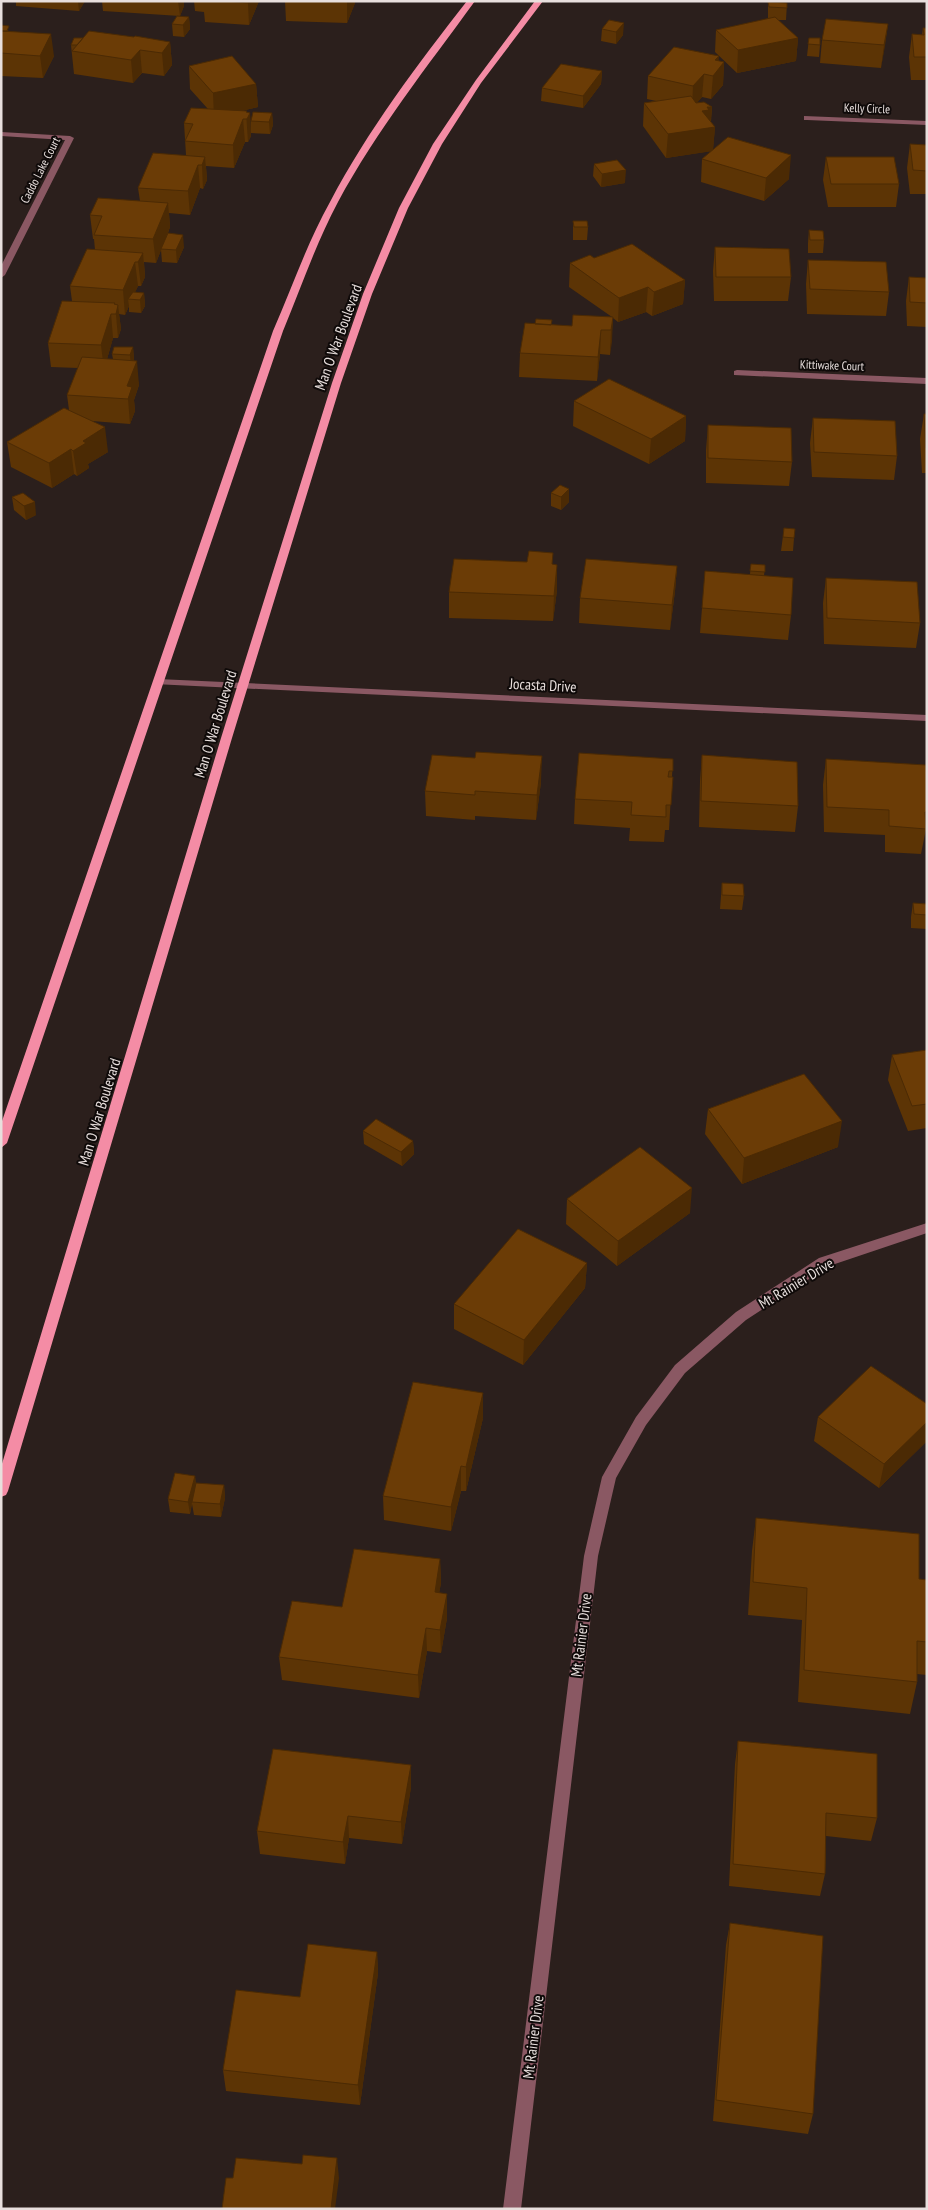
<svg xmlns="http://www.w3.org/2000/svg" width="928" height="2210" viewBox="0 0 928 2210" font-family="'PT Sans Narrow',sans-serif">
  <rect width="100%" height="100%" fill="#2b1f1c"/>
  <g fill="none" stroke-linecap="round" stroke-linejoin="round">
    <path fill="#8a5863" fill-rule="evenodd" d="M804,116L927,121V125L807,120H804Z
      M1,132L70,136L74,138L5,275L1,278V266L65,140L1,136Z
      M737,370L927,378V384L734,375V371Z
      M158,679L927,715V721L154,684L153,682Z
      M927,1223V1233L829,1266L746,1320L685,1373L646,1425L616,1478L598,1556L521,2209H503L584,1556L602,1477L636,1417L675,1365L736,1312L819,1258Z"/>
    <path fill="#f48ca5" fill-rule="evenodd" d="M467,1H475C427,67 377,130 338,202C316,243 301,288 283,331L7,1143L1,1148V1124L273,331C292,288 307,243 330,202C368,130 417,65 467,1Z
      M535,1H543L481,83L442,144L408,208L372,294L341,383L232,738L8,1491L6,1495L1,1497V1467L221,738L332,383L363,294L399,208L433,144L476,80Z"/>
  </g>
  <path fill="#5c3405" d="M16,1H85L79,11L16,6Z
    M102,1H184V6L180,16L103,11Z
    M194,1H259L249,25L205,22L204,12L195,11Z
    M285,1H355V3L347,23L286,21Z
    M768,2L787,3L786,20H778L798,38L796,61L737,73L715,52L716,30L768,19Z
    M189,17L190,29L184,37L173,36L172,24Z
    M609,20L623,35L616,44L601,41L602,29Z
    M888,24L881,68L820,63L822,40Z
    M1,25L10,32L54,56L43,78L1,76Z
    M923,28H927V80H911L909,57L912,34L922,35Z
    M809,38L820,45L819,57L807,56Z
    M170,42L172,65L164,76L142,73L133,83L74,74L71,45Z
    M718,61L724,62L723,85L711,99L702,97L696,103L712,107L711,122L715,127L713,149L789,179L764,201L701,182L702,159L711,151L666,158L643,126L644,103L656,101L647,99L648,76Z
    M189,66L256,84L258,107L241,111H247V112L250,113L251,136L248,142H245L234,168L206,166L207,180L203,189L200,188L190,215L169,213L170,227L168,233L184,247L177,263L162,262L161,250L156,263L144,262L145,277L141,286H138L135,292L144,293L145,306L141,313L129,312V306L125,315L119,314L121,329L118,338H113L107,359H113L112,354L133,347L134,360L139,385L134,400L135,411L130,424L92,421L108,452L88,464L89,468L77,476L74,474L52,488L11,467L7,442L69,410L67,395L78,368L51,367L48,343L72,301L70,286L95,250L94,239H93L90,215L140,201L138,188L186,155L184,123L208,109L190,89Z
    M602,71L601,84L583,108L541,101L542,88Z
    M272,113L273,125L270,134L251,133V121Z
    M910,144L927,145V194H910L907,168Z
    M826,157L899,184L896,207H828L823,180Z
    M594,164L625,183L601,187L593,176Z
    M573,221L588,227L587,240H573Z
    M809,230L824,240L823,253H808V243Z
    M715,247L791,277L788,301H714L713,271Z
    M594,258L685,280L683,304L652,316L646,312L618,322L613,318L610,355L600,354L597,381L519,377L520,353L551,325L572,326L612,317L569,287L570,263Z
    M808,260L889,292L886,316L807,314L806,284Z
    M909,277L927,278V327L907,326L906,301Z
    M574,401L686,416L685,441L649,464L573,426Z
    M924,414H927V473H922L920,439Z
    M813,418L897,456L894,480L812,477L810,443Z
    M708,425L792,462L789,486L706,483V450Z
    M569,489V502L561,510L551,506V493Z
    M12,497L36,515L26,520L14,510Z
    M784,528L794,538L793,551H781Z
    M751,564L765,565L764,576L791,615L788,640L700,633L702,608L750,574Z
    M553,565H557V590L553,621L449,618V592Z
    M677,566L675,591L670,630L579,623L580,598Z
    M826,578L920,623L916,648L824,644L823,603Z
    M702,755L798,806L795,832L699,827L700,781Z
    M673,759L669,830H665L664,842L629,841L630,828L574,824L575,799Z
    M826,759L927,780V824L921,854L885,852V835L824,832L823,785Z
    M541,782L536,820L475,816V820L426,816L425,791Z
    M722,883L744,896L742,910L720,909Z
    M913,903L927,904V929L911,928V917Z
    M927,1050V1128L908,1131L888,1080L892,1055Z
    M708,1109L838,1147L742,1184L705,1134Z
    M363,1131L413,1141L414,1154L402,1166L364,1144Z
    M567,1199L690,1213L617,1266L566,1224Z
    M587,1263L585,1288L523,1365L454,1329V1304Z
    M927,1404V1441L879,1488L814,1441L818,1417Z
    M483,1418L466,1491H461L451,1531L384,1520L383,1496Z
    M195,1476L196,1486L224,1485L225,1498L221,1517L194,1515L192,1504L190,1514L170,1512L168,1499Z
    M756,1518L919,1579L927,1580V1675L917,1674V1682L910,1714L798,1702L802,1620L748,1615L752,1551Z
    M440,1559L441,1583L439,1593L447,1618L441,1653L427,1651L419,1698L282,1680L279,1657L342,1607Z
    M738,1741L877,1818L871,1841L826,1836L825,1874L820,1896L729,1886L735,1764Z
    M411,1787L402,1844L349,1838L345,1864L260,1854L257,1831Z
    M730,1923L813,2114L808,2134L713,2121L726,1945Z
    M377,1952L378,1973L360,2105L226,2091L223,2070L300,1997Z"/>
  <path fill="#4b2a04" d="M78,1H85L79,11Z
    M178,1H184V6L180,16Z
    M249,1H259L249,25L248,3Z
    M347,1H355V3L347,23Z
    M189,17L190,29L184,37L183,25Z
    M624,23L623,35L616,44V32Z
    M888,24L885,46L881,68L884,45Z
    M51,34L54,56L43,78L40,56Z
    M798,38L796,61L737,73L738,50Z
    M170,42L172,65L164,76L162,53Z
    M140,50L142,73L133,83L131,60Z
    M719,56L718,70L724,62L723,85L711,99L713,76L715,60Z
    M602,71L601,84L583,108V96Z
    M704,74L702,97L692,109L693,86Z
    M256,84L258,107L214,117L213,93Z
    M707,107H712L710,128L715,127L713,151L666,158L668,134Z
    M247,111V119L250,113L251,136L248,142L246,112Z
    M272,113L273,125L270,134L269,122Z
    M243,119L245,142L234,168L233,145Z
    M791,155L789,179L764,201L766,178Z
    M205,157L207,180L203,189L202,165Z
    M198,165L200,188L190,215L188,191Z
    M626,170L625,183L601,187L602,174Z
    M168,203L170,227L156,263L153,239Z
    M183,235L184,247L177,263L176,250Z
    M143,253L145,277L141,286L138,262Z
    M135,262L138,286L132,299H128L129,306L125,315L123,290Z
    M685,280L683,304L652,316L654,292Z
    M648,287L646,312L618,322L619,298Z
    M144,293L145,306L141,313L140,300Z
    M115,303L116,313L118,305L121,329L118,338Z
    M111,314L113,338L104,370L101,345Z
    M613,317L612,342L610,355L611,330Z
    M601,330L600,354L597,381L598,357Z
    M133,347L134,360L131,368L130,355Z
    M137,361L139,385L134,400L135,411L130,424L127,386Z
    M686,416L685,441L649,464L651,439Z
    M105,427L108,452L88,464L89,468L77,476L73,451L83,441Z
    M71,449L74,474L52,488L49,463Z
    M569,489V502L561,510V497Z
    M35,502L36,515L26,520L24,506Z
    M557,565V590L553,621L554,596Z
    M677,566L675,591L670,630L672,605Z
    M542,756L541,782L536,820L537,795Z
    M842,1121L838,1147L742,1184L744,1158Z
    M413,1141L414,1154L402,1166L401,1152Z
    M692,1188L690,1213L617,1266L618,1241Z
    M587,1263L585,1288L523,1365L524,1340Z
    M483,1393V1418L466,1491V1467Z
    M927,1422V1441L879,1488L884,1464Z
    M461,1466V1491L451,1531V1507Z
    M195,1476L196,1489L192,1502L190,1514L188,1502Z
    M224,1485L225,1498L221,1517L220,1504Z
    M440,1559L441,1583L435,1616V1592Z
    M447,1594V1618L441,1653L440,1630Z
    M426,1628L427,1651L419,1698L418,1675Z
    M411,1765V1787L402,1844L401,1822Z
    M348,1816L349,1838L345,1864L343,1842Z
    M377,1952L378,1973L360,2105L358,2085Z
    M337,2158L339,2178L335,2209H331Z"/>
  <path fill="#6b3c06" stroke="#4b2a04" d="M227,1H249L248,3Z
    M768,2L787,3V8L769,7Z
    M177,16L189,17L183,25L172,24Z
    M775,17L798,38L738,50L716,30Z
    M826,19L888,24L884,45L822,40Z
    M609,20L624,23L616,32L602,29Z
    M1,25L9,26L7,31H1Z
    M923,28H927V57H914L912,34L924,35Z
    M1,31L51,34L40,56L1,53Z
    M89,31L134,37L135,36L170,42L162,53L140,50L131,60L72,51Z
    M74,38H83L77,45H71Z
    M809,38H820V45L808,44Z
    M674,47L719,56L715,60L724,62L713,76L704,74L693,86L648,76Z
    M232,56L256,84L213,93L189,66Z
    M561,64L602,71L583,96L542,88Z
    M691,96L696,103L704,102L712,107H707L709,110L702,111L715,127L668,134L644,103Z
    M191,108L247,111L246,112L250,113L247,119H243L233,145L185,141L193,124L184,123Z
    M253,112L272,113L269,122L251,121Z
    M728,137L791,155L766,178L702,159Z
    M910,144L927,145V171L913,170Z
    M153,153L205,157L202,165H198L188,191L138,188Z
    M826,157H894L899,184H831Z
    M617,160L626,170L602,174L594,164Z
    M98,198L168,203L153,239L94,235L102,216L90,215Z
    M573,221H587L588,227H574Z
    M809,230L823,231L824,240H810Z
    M168,233L183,235L176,250L161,249Z
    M632,244L685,280L654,292L648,287L619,298L570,263L590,255L594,258Z
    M715,247L789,249L791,277H716Z
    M87,249L143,253L138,262H135L123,290L70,286Z
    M808,260L886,262L889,292L810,289Z
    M909,277L927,278V303L910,302Z
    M133,292L144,293L140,300L128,299Z
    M62,301L115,303L114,304L118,305L116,314H111L101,345L48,343Z
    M573,315L613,317L611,330H601L598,357L520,353L525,323L572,326Z
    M536,319L552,320L551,325L535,324Z
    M114,347H133L130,355L112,354Z
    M82,357L137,361L127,386L132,387L128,399L67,395Z
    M609,379L686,416L651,439L574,401Z
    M64,408L105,427L83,441L86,443L73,451L71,449L49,463L7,442Z
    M924,414H927V448H926Z
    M813,418L895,421L897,456L814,452Z
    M708,425L791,428L792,462L708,458Z
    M560,485L569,489L561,497L551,493Z
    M23,493L35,502L24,506L12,497Z
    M784,528L795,529L794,538L783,537Z
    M529,551L553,553L552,564L557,565L554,596L449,592L454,559L527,562Z
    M586,559L677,566L672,605L580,598Z
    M751,564L765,565V572L750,571Z
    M705,571L793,578L791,615L702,608Z
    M826,578L917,582L920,623L827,618Z
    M476,752L542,756L537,795L475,791V795L425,791L432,755L475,758Z
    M579,753L673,759V771H669L668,777H673L671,805H666V817L631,815L632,802L575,799Z
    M702,755L797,762L798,806L701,801Z
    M826,759L926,765L927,780V812H925L926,829L889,826V810L827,807Z
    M722,883L743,884L744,896L722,895Z
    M913,903L927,904V915L914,914Z
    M927,1050V1104L912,1106L892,1055Z
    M804,1074L842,1121L744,1158L708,1109Z
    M376,1119L413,1141L401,1152L363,1131Z
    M640,1147L692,1188L618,1241L567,1199Z
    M518,1229L587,1263L524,1340L454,1304Z
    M871,1366L927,1404V1422L884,1464L818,1417Z
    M413,1382L483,1393L466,1467L461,1466L451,1507L383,1496Z
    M175,1473L195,1476L188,1502L168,1499Z
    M196,1483L224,1485L220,1504L192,1502Z
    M756,1518L919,1534V1579L927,1580V1642L917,1641V1682L804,1670L807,1588L753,1582Z
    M354,1549L440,1559L435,1592L447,1594L440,1630L426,1628L418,1675L279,1657L292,1601L342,1607Z
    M738,1741L877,1754V1818L826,1813L825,1874L733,1864Z
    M273,1749L411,1765L401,1822L348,1816L343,1842L257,1831Z
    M730,1923L823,1936L813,2114L716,2100Z
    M308,1944L377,1952L358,2085L223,2070L236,1990L300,1997Z
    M303,2155L337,2158L331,2209H332H222L226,2178H233L236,2158L302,2164Z"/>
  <g text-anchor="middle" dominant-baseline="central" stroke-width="4" stroke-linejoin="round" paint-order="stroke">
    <g font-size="12" fill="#e8dfdd" stroke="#0f0a09">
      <text transform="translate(867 108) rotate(2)">Kelly Circle</text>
      <text transform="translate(40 170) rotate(-63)">Caddo Lake Court</text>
      <text transform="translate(832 365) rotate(2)">Kittiwake Court</text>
    </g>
    <g font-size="15" fill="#e8dfdd" stroke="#0f0a09">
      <text transform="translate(338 337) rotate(-70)">Man O War Boulevard</text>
      <text transform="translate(543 685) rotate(3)">Jocasta Drive</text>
      <text transform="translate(215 724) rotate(-73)">Man O War Boulevard</text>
      <text transform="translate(99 1112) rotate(-73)">Man O War Boulevard</text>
      <text transform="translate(796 1283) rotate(-31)">Mt Rainier Drive</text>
      <text transform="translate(581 1635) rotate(-83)">Mt Rainier Drive</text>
      <text transform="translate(533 2037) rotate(-83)">Mt Rainier Drive</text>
    </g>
  </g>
  <rect width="928" height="2210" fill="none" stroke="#e8dfdd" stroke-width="5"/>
</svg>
